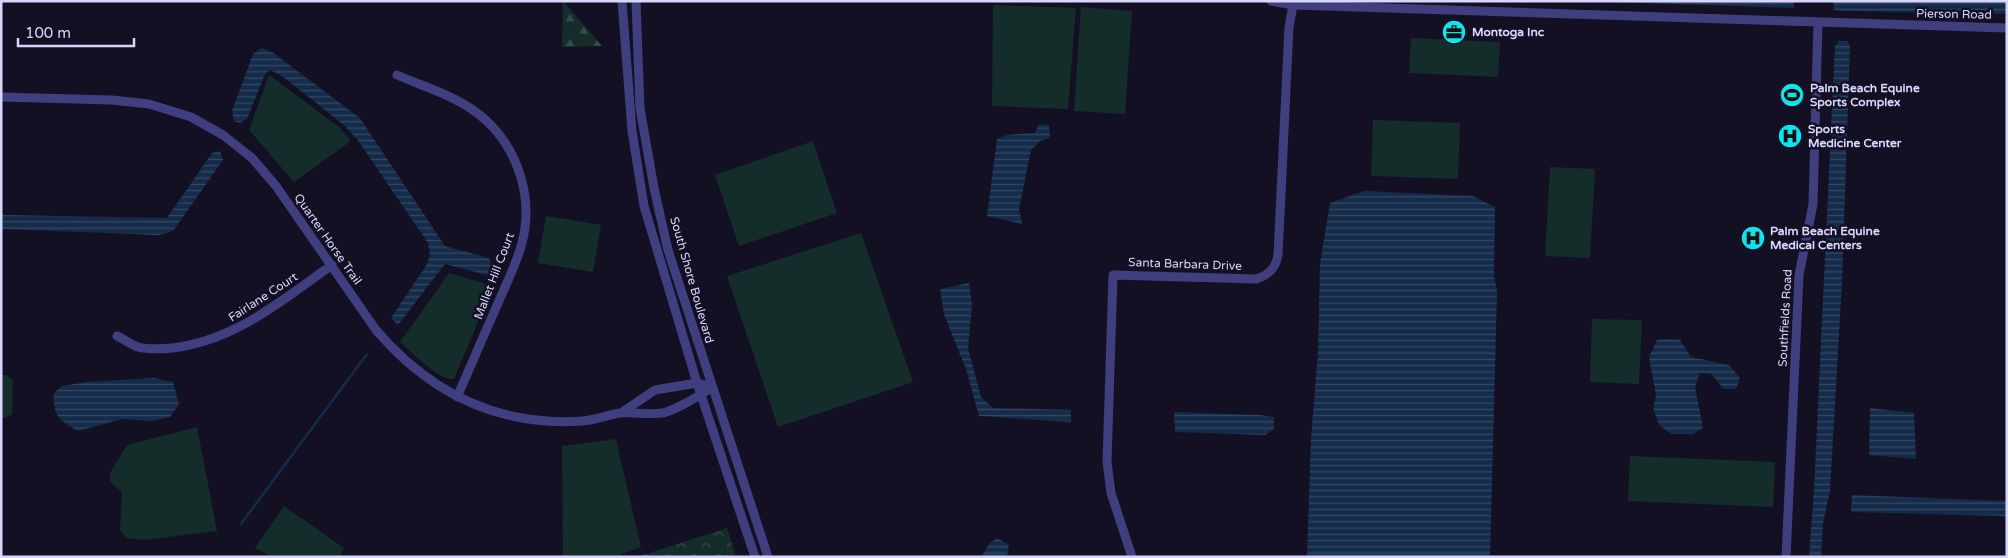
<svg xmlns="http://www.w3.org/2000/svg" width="2008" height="558" viewBox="0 0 2008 558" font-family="'Varela Round',sans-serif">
  <defs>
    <pattern id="forest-firs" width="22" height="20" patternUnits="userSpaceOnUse" patternTransform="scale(1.25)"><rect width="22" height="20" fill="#142d2b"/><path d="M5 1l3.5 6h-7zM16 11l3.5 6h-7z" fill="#354b4b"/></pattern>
    <pattern id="park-crowns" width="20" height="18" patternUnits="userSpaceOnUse" patternTransform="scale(1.25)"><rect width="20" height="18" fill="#142d2b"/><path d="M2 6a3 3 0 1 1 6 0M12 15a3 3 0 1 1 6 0" fill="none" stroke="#354b4b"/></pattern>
    <pattern id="water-rules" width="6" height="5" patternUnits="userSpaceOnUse" patternTransform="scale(1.25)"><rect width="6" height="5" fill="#142b4a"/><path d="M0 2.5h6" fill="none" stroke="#354965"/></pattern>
  </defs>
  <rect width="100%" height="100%" fill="#131024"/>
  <path fill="url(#forest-firs)" d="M563,1L602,46L562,47Z"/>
  <path fill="url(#park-crowns)" d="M727,528L736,557H637Z"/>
  <path fill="#142d2b" d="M993,5L1076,8L1068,109L992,106Z
    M1081,7L1132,11L1125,114L1074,111Z
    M1411,38L1500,42L1498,77L1409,73Z
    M269,75L340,128L351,141L294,182L249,130Z
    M1373,120L1460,123L1458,179L1371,176Z
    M813,141L837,213L739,246L715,175Z
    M1550,167L1595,169L1590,258L1545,256Z
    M546,216L601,225L593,272L538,263Z
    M861,233L913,382L778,427L727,276Z
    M449,273L493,286L454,379C439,381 412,352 400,342Z
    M1592,319L1642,320L1639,384L1590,382Z
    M1,375H7L13,380L12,414L5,418H1Z
    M197,427L217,531L144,540L126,538L120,530L122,492L110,482V473L127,445Z
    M616,439L641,547L614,557H563L562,446Z
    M1630,456L1775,462L1773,507L1628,501Z
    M284,506L344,548L339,557H272L255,548Z"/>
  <path fill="url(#water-rules)" d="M1584,1H1794V8Z
    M1833,1L2007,2V14L1844,11L1834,10Z
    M1839,41H1847L1850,46L1842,282L1830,490L1823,524L1821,557H1809L1814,490L1835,46Z
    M262,48L272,52L360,118L445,246L489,258L494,270L487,275L445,264L398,325L391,318L426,266L430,256L428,243L357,139L344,125L282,76L270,70L265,74L247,119L240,123L234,121L232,111L253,54Z
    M1039,124L1049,125L1050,138L1040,141L1031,150L1019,209L1022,224L987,216L997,139L1007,135L1035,133Z
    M220,151L223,160L173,231L159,235L1,229V215L167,218L212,153Z
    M1364,191L1473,196L1495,207L1494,276L1497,291L1490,557H1307L1311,439L1318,351L1320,264L1330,203Z
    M969,283L972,305L968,348L981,397L993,408L1071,410V422L979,416L967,372L944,314L940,289Z
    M1668,339L1680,340L1691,357L1729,365L1740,378L1736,389H1724L1711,374L1700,373L1695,387L1703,428L1693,434H1671L1659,425L1653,408L1656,395L1649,357L1657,340Z
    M154,378L173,382L179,404L170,417L152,421L122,419L78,431C60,421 52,415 54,393L62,386L87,382Z
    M1870,408L1914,413L1916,459L1869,455Z
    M1174,412L1260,415L1274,417V429L1265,435L1175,432Z
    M1852,495L2007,501V516L1851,512Z
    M997,538L1009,545L1007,557H981L989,544Z"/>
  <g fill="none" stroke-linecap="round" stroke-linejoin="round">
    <path stroke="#142b4a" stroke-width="2.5" d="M241,524L367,354"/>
    <path stroke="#3f3f7f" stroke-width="9" d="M622,1L632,131L644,206L697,383L755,557
      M636,1L640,108L654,188L668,250L768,557
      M1271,1L1293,5L2007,28
      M397,75C422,86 450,94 473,110C515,139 535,194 522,243C516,266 504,288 495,310C482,339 470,368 457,397
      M1,97L112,100L149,104L191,117L223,135L252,158L276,186L376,330C430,393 498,427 583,421C595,420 607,415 620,413C634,412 648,415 662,413C672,412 703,394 712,387
      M117,336C124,339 131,345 138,347C149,350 161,349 172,348C235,341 282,300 332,265
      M621,413L655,390L697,383L712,387
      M1132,557L1111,493L1107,462L1113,275L1256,279C1269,275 1276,268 1278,255L1289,27L1293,5
      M1786,557L1799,275L1813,204L1818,22"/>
  </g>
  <defs>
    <g id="office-disc" transform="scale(1.25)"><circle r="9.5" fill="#11e3ed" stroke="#131024"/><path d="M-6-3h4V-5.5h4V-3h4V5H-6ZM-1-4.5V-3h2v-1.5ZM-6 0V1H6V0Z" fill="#111"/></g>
    <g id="stadium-disc" transform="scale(1.25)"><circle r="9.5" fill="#11e3ed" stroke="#131024"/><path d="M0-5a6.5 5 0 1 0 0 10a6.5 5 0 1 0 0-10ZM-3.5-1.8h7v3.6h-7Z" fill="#111"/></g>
    <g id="hospital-disc" transform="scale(1.25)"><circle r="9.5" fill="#11e3ed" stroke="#131024"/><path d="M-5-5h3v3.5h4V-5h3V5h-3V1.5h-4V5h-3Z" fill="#111"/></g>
  </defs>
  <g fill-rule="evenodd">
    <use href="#office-disc" x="1454" y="32"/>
    <use href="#stadium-disc" x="1792" y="95"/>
    <use href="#hospital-disc" x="1790" y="136"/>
    <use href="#hospital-disc" x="1753" y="238"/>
  </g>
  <g text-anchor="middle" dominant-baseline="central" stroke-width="5" stroke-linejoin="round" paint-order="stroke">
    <g font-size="12" fill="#d8d6fc" stroke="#131024">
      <text transform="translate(1954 14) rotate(1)">Pierson Road</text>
      <text transform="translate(328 239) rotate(55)">Quarter Horse Trail</text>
      <text transform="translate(1185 264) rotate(2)">Santa Barbara Drive</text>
      <text transform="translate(494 276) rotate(-69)">Mallet Hill Court</text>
      <text transform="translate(692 280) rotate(74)">South Shore Boulevard</text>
      <text transform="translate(263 297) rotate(-33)">Fairlane Court</text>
      <text transform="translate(1785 318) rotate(-87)">Southfields Road</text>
    </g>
    <g font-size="12" font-weight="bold" fill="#d8d6fc" stroke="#131024" text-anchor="start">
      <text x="1472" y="32">Montoga Inc</text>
      <text x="1810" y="88">Palm Beach Equine<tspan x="1810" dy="14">Sports Complex</tspan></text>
      <text x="1808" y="129">Sports<tspan x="1808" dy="14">Medicine Center</tspan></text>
      <text x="1770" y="231">Palm Beach Equine<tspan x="1770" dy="14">Medical Centers</tspan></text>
    </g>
  </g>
  <rect width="2008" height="558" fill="none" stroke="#d8d6fc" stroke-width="5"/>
  <path d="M18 38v8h116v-8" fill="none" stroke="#d8d6fc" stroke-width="2.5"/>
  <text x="25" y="38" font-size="15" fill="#d8d6fc" stroke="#131024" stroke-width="4" paint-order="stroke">100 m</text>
</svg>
